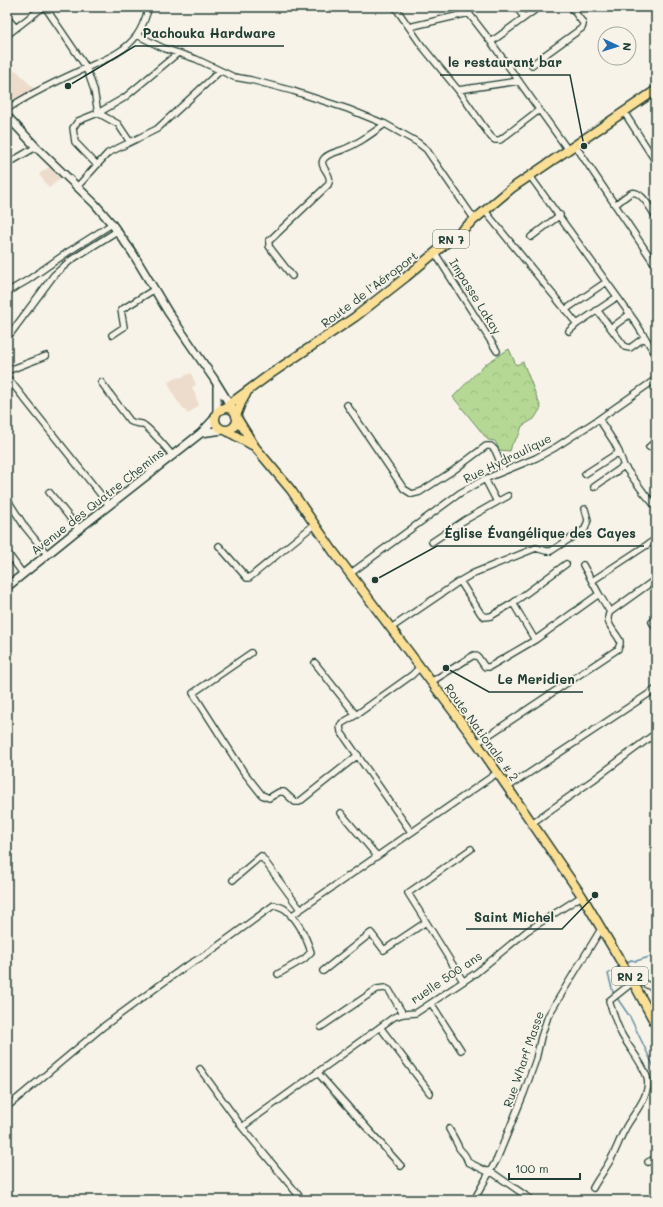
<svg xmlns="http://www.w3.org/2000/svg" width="663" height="1207" viewBox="0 0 663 1207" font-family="Mali,sans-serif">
  <defs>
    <pattern id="park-crowns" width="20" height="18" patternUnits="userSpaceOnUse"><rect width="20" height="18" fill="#b5d994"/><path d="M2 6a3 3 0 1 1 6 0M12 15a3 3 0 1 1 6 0" fill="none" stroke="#9bbb80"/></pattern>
  </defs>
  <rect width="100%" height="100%" fill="#f7f3e8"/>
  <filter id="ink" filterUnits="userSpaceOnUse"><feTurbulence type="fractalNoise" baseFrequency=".025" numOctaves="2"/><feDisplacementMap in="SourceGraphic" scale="8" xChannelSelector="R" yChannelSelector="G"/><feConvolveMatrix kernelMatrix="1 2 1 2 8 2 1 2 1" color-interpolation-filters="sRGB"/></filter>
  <g filter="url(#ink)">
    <path fill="#eddccc" d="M16,70L37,92L14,105L7,101V79Z
      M54,164L65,175L49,188L39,174Z
      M191,373L196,385L192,387L199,405L188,414L175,398L168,382L179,377V378Z"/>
    <path fill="url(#park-crowns)" stroke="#6a8b64" d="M509,349L516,365L523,362L541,408L534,419L522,426L519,435L512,444L510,451L499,450L495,441L488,440L453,397L484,365Z"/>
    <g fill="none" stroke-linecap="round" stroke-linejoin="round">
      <path stroke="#638fa3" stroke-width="1.5" d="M626,963L631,960L636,961L656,955
        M613,992L608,974L618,967
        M617,998L630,1017L656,1071"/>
      <g stroke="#1f3d34" stroke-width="8">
        <path id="minor" d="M45,7L86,67L94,90L98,113
          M395,7L422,46L458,90L519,81
          M464,7L491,42
          M516,7L524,17
          M539,7L491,42L568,150
          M7,18L16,28
          M409,27L469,13
          M7,35L43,7
          M137,35L163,48L196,59L234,77L251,80L293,91L348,109L385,124L417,142L426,149L475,220
          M532,65L542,57L582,28L583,25V23L571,7
          M458,90L491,137L495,140H500L539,110
          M7,109C28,95 51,84 75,73C97,62 122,56 137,35C143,27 146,16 149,7
          M624,112L656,162
          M98,113L118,124L130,142
          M575,145L656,266
          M7,164L36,147
          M97,165L75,142L73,128L78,121L98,113L124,98L178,53
          M530,176L634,320L656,355
          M77,187L108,153L157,129L220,71
          M615,205C620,201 626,196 631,193C641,189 651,210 656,217
          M485,211L577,324L617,297
          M531,237L560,215
          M435,253L497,351
          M292,276L271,249L269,246V241L328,185C334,174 319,168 323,160C326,154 337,152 342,150C358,144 371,134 385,124
          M7,292L28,280L68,252L112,224
          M565,310L606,282
          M597,310L625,347L630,348L645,337
          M611,328L630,314
          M569,331L577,324
          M11,333L54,275L71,260L117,231
          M112,335L124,327L121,310L155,289
          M7,371L46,356
          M7,377L109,505
          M101,382L130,421C134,424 137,423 142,424C149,427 167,449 173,456
          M347,405L404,489L412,494L420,492L454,470L486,446H491L495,450L504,471
          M599,419L614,442L619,452L624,466L644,493L656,507
          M649,447L656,441
          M585,474L619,452
          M594,487L624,466
          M49,492L79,529
          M7,499L25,527L47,554
          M497,502L508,496
          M432,542L465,520L497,502L485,479
          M219,546L247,578H249L315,524
          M7,552L23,574
          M351,573L460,493L485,479L536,458L556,447L599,419L656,379
          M460,581L481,614L485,617L491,616L513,603L566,564
          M592,581L656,539
          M599,594L610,612
          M513,603L535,640
          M652,622L656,628
          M391,628L460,581L474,573L536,548L546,551H551L585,529L588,520L585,509
          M251,653L193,693L243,771L262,795L269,798L279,792H284L295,802H299L358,755
          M315,663L356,715L342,723L340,726L341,732L411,832
          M431,682L474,655L478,657L485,667H489L535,640L599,594L583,565
          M356,715L412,675L420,667
          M477,743L618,649L620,644V641C616,632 603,622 610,612L656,579
          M508,787L656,689
          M341,813L377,856
          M532,823L593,780L656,733
          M233,880L261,856L300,909
          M291,916L497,773
          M323,971L371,933L384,950L426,922
          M463,981L408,893L471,849
          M431,1003L461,1050
          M321,1027L377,989L385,988L389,990L403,1014
          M380,1027L430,1093
          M200,1069L242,1127L300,1197
          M317,1072L401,1166
          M7,1107L104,1026L183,968L207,954L274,905C278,906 283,907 286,910C298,920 306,937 311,952L304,959L278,974
          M242,1127L394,1017L403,1014L416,1013L476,973L527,931L582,896
          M449,1129C453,1136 456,1141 459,1148C462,1153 465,1152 468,1162L486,1171H490L532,1200
          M648,1162L656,1158
          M593,1188C599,1177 607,1167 612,1157C617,1148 620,1138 625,1129C632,1115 652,1095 647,1077C642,1062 630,1049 622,1035C616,1024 613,1012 609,1001L633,982H642L656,990
          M474,1200L497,1159L524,1093L536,1059L541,1037L548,1016L601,929"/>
      </g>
      <g stroke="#1f3d34" stroke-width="10">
        <path id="secondary" d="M7,116L36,147L95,204L112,224L132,252L168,312L214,379L235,413
          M217,413V387
          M201,433L223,430
          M7,587L75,532L201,433L215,418"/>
      </g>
      <g stroke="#1f3d34" stroke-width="11">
        <path id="primary" d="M215 419a11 11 0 1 1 22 0a11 11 0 1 1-22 0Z
          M223,409L269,375L355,317L406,277L512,188L656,90
          M236,416L241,403L246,394
          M237,418L255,447L291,490L333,551L477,743L532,823L582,896L633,982L656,1025
          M225,430L252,445"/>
      </g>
      <use href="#minor" stroke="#f7f3e8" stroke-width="5.5"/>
      <use href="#secondary" stroke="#f7f3e8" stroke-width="7"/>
      <use href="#primary" stroke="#fbdf96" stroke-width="8"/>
    </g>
  </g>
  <g text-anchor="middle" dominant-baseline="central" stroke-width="3.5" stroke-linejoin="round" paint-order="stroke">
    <g fill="#f7f3e8" stroke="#60746a" stroke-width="1">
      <rect x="433" y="230" width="36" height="18" rx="3"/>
      <rect x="612" y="967" width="36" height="18" rx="3"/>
    </g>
    <g font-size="11" font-weight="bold" fill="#1f3d34">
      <text x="451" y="239">RN 7</text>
      <text x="630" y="976">RN 2</text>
    </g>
    <g font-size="12" fill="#1f3d34" stroke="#f7f3e8">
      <text transform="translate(369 289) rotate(-37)">Route de l’Aéroport</text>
      <text transform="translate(476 296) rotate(58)">Impasse Lakay</text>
      <text transform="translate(507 458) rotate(-26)">Rue Hydraulique</text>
      <text transform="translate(97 501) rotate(-38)">Avenue des Quatre Chemins</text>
      <text transform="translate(482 732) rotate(54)">Route Nationale # 2</text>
      <text transform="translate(446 977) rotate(-34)">ruelle 500 ans</text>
      <text transform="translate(523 1059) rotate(-71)">Rue Wharf Masse</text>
    </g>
  </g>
  <path fill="none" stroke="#1f3d34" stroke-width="1.5" d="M68 86L135 46H284M584 146L570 75H440M375 580L437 546H644M446 668L489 692H583M595 895L562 929H466"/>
  <g fill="#1f3d34" stroke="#f7f3e8" stroke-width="1.5">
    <circle cx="68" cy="86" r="4"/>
    <circle cx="584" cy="146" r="4"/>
    <circle cx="375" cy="580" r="4"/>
    <circle cx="446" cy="668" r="4"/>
    <circle cx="595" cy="895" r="4"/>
  </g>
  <g font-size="13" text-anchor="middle" font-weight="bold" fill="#1f3d34" stroke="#f7f3e8" stroke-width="3.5" stroke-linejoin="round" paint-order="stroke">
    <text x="209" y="38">Pachouka Hardware</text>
    <text x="505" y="67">le restaurant bar</text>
    <text x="540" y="538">Église Évangélique des Cayes</text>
    <text x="536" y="684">Le Meridien</text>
    <text x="514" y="922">Saint Michel</text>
  </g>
  <rect width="663" height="1207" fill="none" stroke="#f7f3e8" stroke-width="24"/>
  <rect x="12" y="12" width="639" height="1183" fill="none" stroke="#1f3d34" stroke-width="1.5" filter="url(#ink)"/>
  <g transform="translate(617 46) rotate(94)"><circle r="19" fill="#f7f3e8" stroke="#a1aaa0"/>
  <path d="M0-3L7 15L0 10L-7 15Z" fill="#1f6fb2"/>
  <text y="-6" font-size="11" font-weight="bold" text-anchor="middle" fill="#1f3d34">N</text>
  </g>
  <path d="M509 1173v6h71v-6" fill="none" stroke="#1f3d34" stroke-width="2"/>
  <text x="515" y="1173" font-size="12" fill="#1f3d34" stroke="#f7f3e8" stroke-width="3" paint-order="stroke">100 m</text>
</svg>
